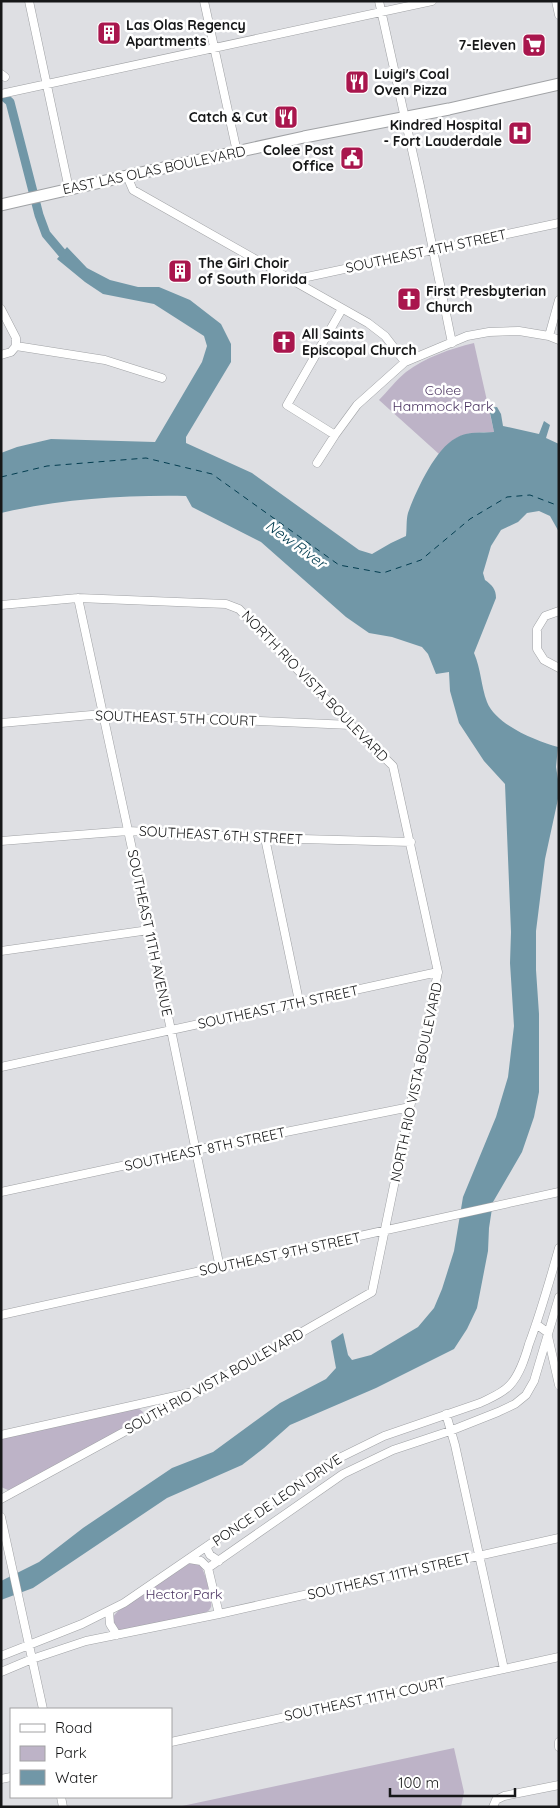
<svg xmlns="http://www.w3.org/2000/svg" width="560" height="1808" viewBox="0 0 560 1808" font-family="Quicksand,sans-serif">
  <rect width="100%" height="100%" fill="#dedfe3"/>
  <path fill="#bdb3c7" d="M474,343L494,432C466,433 458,432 439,454L379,400C388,391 396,380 406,372C426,357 450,349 474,343Z
    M138,1408L143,1412L141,1419L11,1490H8L1,1487V1437Z
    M190,1563L199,1564C205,1569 213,1600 211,1607C209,1611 208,1611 205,1613L119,1631L115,1628L112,1618L118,1611Z
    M454,1748L464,1792L461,1807L182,1806Z"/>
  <path fill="#7197a7" d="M67,247L87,268L110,280L138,287H159L190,300L221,324L231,344V362L186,437V443L252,473L359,550L372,554L391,543L406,536C407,529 406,520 408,513C416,491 435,449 456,438C467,431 481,433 494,432L489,408L497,407L501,414L503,426L539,434L544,421L550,425L546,438L559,444V532L550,516L539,511L527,513L518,522L501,530L491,546L483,573L485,580C492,585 496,589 496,598L474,653C481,669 481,686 487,702C496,725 536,741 558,747L556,767L558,779V799L545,859L536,931V970L539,1014V1092L534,1117L522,1152L493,1202L489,1228L488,1251L477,1308L467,1329L454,1349L376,1388L290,1425L264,1448L242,1465L167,1498L33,1588L1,1600V1581L39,1562L83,1528L172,1468L213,1452L280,1403L326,1379L336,1368L331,1341L343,1333L348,1355L352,1360L371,1355L418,1327L434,1308L442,1289L454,1251L463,1197L496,1117L508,1077L514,1026L510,963L511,932L505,784L484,761L459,723L450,691L449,672L436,674L428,654L422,647L392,637L369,633L346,617L261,542L192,507L186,496C124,495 62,499 1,513V453L17,447L51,439L155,442L202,362L207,346L204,336L154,304L103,294L85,282L57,259Z"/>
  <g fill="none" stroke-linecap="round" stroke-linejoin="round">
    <path stroke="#7197a7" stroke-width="9" d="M1,94L10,102L39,215L46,234L62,253"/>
    <path stroke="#033d50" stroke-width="1" stroke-dasharray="6 5" stroke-linecap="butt" d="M1,477L47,466L146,458L212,474L339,565L383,573L421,560L470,519L507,497L530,495L559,506"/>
    <g stroke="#a0a2a5" stroke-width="9">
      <path id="street" d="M29,1L69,189
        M204,1L237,152
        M379,1L420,186L452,343
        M556,1L559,15
        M1,74L5,77
        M1,94L432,1
        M127,176L133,190L368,323L385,336L405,362
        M293,280L559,223
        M1,309L16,338V346
        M549,336L559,300
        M16,346L105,360L162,378
        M1,355L11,352L16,346
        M335,435L287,405L342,309
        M317,463L335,435L357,405L405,362L467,336L489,332L519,331L549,336L559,340
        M78,598L171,1030L220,1268
        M1,605L78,598L226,604L239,609L351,725L393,766L438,972L372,1292L199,1391L1,1499
        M559,611L545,616L537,629V649L544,660L559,668
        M1,723L103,714L351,725
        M265,838L299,1001
        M1,841L128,831L265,838L411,842
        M1,951L149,930
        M1,1067L438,972
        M1,1192L196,1150L410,1107
        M1,1315L559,1192
        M536,1324L547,1332L559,1385
        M446,1414L455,1445L504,1669
        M1,1435L189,1393
        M1,1517L43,1709
        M206,1547L210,1555L219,1561
        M189,1559L201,1561L208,1568L219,1614
        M208,1568L343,1474L393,1450L450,1431L498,1412L515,1404L526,1395L534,1381L559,1297
        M109,1611L110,1624L117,1635
        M1,1656L82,1624L124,1603L327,1464L384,1436L480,1403C490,1398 502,1394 510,1385C520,1374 525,1358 529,1344C541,1312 550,1280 559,1248
        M1,1672L32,1659L86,1641L219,1614L559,1538
        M171,1742L559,1657
        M559,1742V1747
        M1,1779L11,1777
        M61,1797L63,1807
        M493,1807L496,1800L504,1796L559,1785"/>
    </g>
    <g stroke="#a0a2a5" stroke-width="13">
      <path id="primary" d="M1,205L127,176L304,137L449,109L559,84"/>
    </g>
    <use href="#street" stroke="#fff" stroke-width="8"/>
    <use href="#primary" stroke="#fff" stroke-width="11"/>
  </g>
  <defs>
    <g id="building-square" transform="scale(1.25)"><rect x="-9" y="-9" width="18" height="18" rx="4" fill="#a9164d" stroke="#fff"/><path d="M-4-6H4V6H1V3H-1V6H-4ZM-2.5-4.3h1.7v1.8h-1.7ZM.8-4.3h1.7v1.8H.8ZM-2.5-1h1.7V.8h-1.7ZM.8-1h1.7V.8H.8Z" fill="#fff"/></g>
    <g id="supermarket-square" transform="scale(1.25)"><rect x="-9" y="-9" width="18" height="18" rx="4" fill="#a9164d" stroke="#fff"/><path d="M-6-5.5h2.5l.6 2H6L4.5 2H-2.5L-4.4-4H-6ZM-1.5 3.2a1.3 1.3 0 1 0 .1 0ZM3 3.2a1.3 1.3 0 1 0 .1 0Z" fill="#fff"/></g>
    <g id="restaurant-square" transform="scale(1.25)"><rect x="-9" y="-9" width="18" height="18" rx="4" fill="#a9164d" stroke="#fff"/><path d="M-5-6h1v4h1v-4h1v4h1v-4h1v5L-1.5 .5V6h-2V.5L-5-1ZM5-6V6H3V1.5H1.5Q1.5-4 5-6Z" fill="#fff"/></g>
    <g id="hospital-square" transform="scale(1.25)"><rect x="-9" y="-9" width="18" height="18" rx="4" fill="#a9164d" stroke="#fff"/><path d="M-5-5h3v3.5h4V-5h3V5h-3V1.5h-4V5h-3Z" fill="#fff"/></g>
    <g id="civic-square" transform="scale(1.25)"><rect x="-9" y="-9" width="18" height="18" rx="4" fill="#a9164d" stroke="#fff"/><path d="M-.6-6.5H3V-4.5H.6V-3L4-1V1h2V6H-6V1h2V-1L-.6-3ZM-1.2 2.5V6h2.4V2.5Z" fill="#fff"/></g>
    <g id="church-square" transform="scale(1.25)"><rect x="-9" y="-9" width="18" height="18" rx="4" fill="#a9164d" stroke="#fff"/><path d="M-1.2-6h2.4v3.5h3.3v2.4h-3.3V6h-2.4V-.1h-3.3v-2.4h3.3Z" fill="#fff"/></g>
  </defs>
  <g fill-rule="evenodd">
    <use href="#building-square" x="109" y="33"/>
    <use href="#supermarket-square" x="534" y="45"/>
    <use href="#restaurant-square" x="357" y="82"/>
    <use href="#restaurant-square" x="286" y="117"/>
    <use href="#hospital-square" x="520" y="133"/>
    <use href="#civic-square" x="352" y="158"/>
    <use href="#building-square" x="180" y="271"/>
    <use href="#church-square" x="409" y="299"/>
    <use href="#church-square" x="284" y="342"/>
  </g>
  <g text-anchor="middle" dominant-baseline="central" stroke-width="5" stroke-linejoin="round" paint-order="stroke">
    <g font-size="14" font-weight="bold" fill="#161718" stroke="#fff" text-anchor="start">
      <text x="126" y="25">Las Olas Regency<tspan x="126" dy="16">Apartments</tspan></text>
      <text x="516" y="45" text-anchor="end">7-Eleven</text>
      <text x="374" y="74">Luigi's Coal<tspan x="374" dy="16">Oven Pizza</tspan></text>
      <text x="268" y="117" text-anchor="end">Catch &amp; Cut</text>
      <text x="502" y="125" text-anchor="end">Kindred Hospital<tspan x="502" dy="16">- Fort Lauderdale</tspan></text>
      <text x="334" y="150" text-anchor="end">Colee Post<tspan x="334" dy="16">Office</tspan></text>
      <text x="198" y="263">The Girl Choir<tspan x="198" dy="16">of South Florida</tspan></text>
      <text x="426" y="291">First Presbyterian<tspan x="426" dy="16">Church</tspan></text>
      <text x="302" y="334">All Saints<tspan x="302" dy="16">Episcopal Church</tspan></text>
    </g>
    <g font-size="14" fill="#161718" stroke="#fff">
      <text transform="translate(154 170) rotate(-12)">EAST LAS OLAS BOULEVARD</text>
      <text transform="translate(426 251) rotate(-12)">SOUTHEAST 4TH STREET</text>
      <text transform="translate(315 686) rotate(46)">NORTH RIO VISTA BOULEVARD</text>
      <text transform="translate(176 718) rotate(2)">SOUTHEAST 5TH COURT</text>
      <text transform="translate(221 835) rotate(3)">SOUTHEAST 6TH STREET</text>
      <text transform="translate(150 933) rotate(78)">SOUTHEAST 11TH AVENUE</text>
      <text transform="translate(278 1007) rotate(-12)">SOUTHEAST 7TH STREET</text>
      <text transform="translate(416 1082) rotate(-78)">NORTH RIO VISTA BOULEVARD</text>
      <text transform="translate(205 1149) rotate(-12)">SOUTHEAST 8TH STREET</text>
      <text transform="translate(280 1254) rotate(-12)">SOUTHEAST 9TH STREET</text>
      <text transform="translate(214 1381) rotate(-29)">SOUTH RIO VISTA BOULEVARD</text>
      <text transform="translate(277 1500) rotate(-34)">PONCE DE LEON DRIVE</text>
      <text transform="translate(389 1576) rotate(-13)">SOUTHEAST 11TH STREET</text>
      <text transform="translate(365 1699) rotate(-12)">SOUTHEAST 11TH COURT</text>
    </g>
    <g font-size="14" fill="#4c3562" stroke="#fff">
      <text x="443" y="390">Colee<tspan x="443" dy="16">Hammock Park</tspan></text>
      <text x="184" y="1594">Hector Park</text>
    </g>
    <g font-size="15" font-style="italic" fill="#033d50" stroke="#fff">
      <text transform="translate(296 544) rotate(36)">New River</text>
    </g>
  </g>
  <rect width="560" height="1808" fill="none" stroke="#161718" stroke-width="5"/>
  <rect x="10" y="1708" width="162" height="90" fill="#ffffff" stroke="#a2a2a3"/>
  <rect x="20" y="1724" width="25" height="8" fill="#ffffff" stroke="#a2a2a3"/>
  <text x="55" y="1733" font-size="15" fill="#161718">Road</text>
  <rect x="20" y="1746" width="25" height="15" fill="#bdb3c7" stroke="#a2a2a3"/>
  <text x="55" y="1758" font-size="15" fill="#161718">Park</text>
  <rect x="20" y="1770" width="25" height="15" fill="#7197a7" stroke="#a2a2a3"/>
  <text x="55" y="1783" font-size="15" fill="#161718">Water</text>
  <path d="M390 1788v8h125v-8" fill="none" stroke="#161718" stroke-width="2.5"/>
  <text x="398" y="1788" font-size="15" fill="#161718" stroke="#ffffff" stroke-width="4" paint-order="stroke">100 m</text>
</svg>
